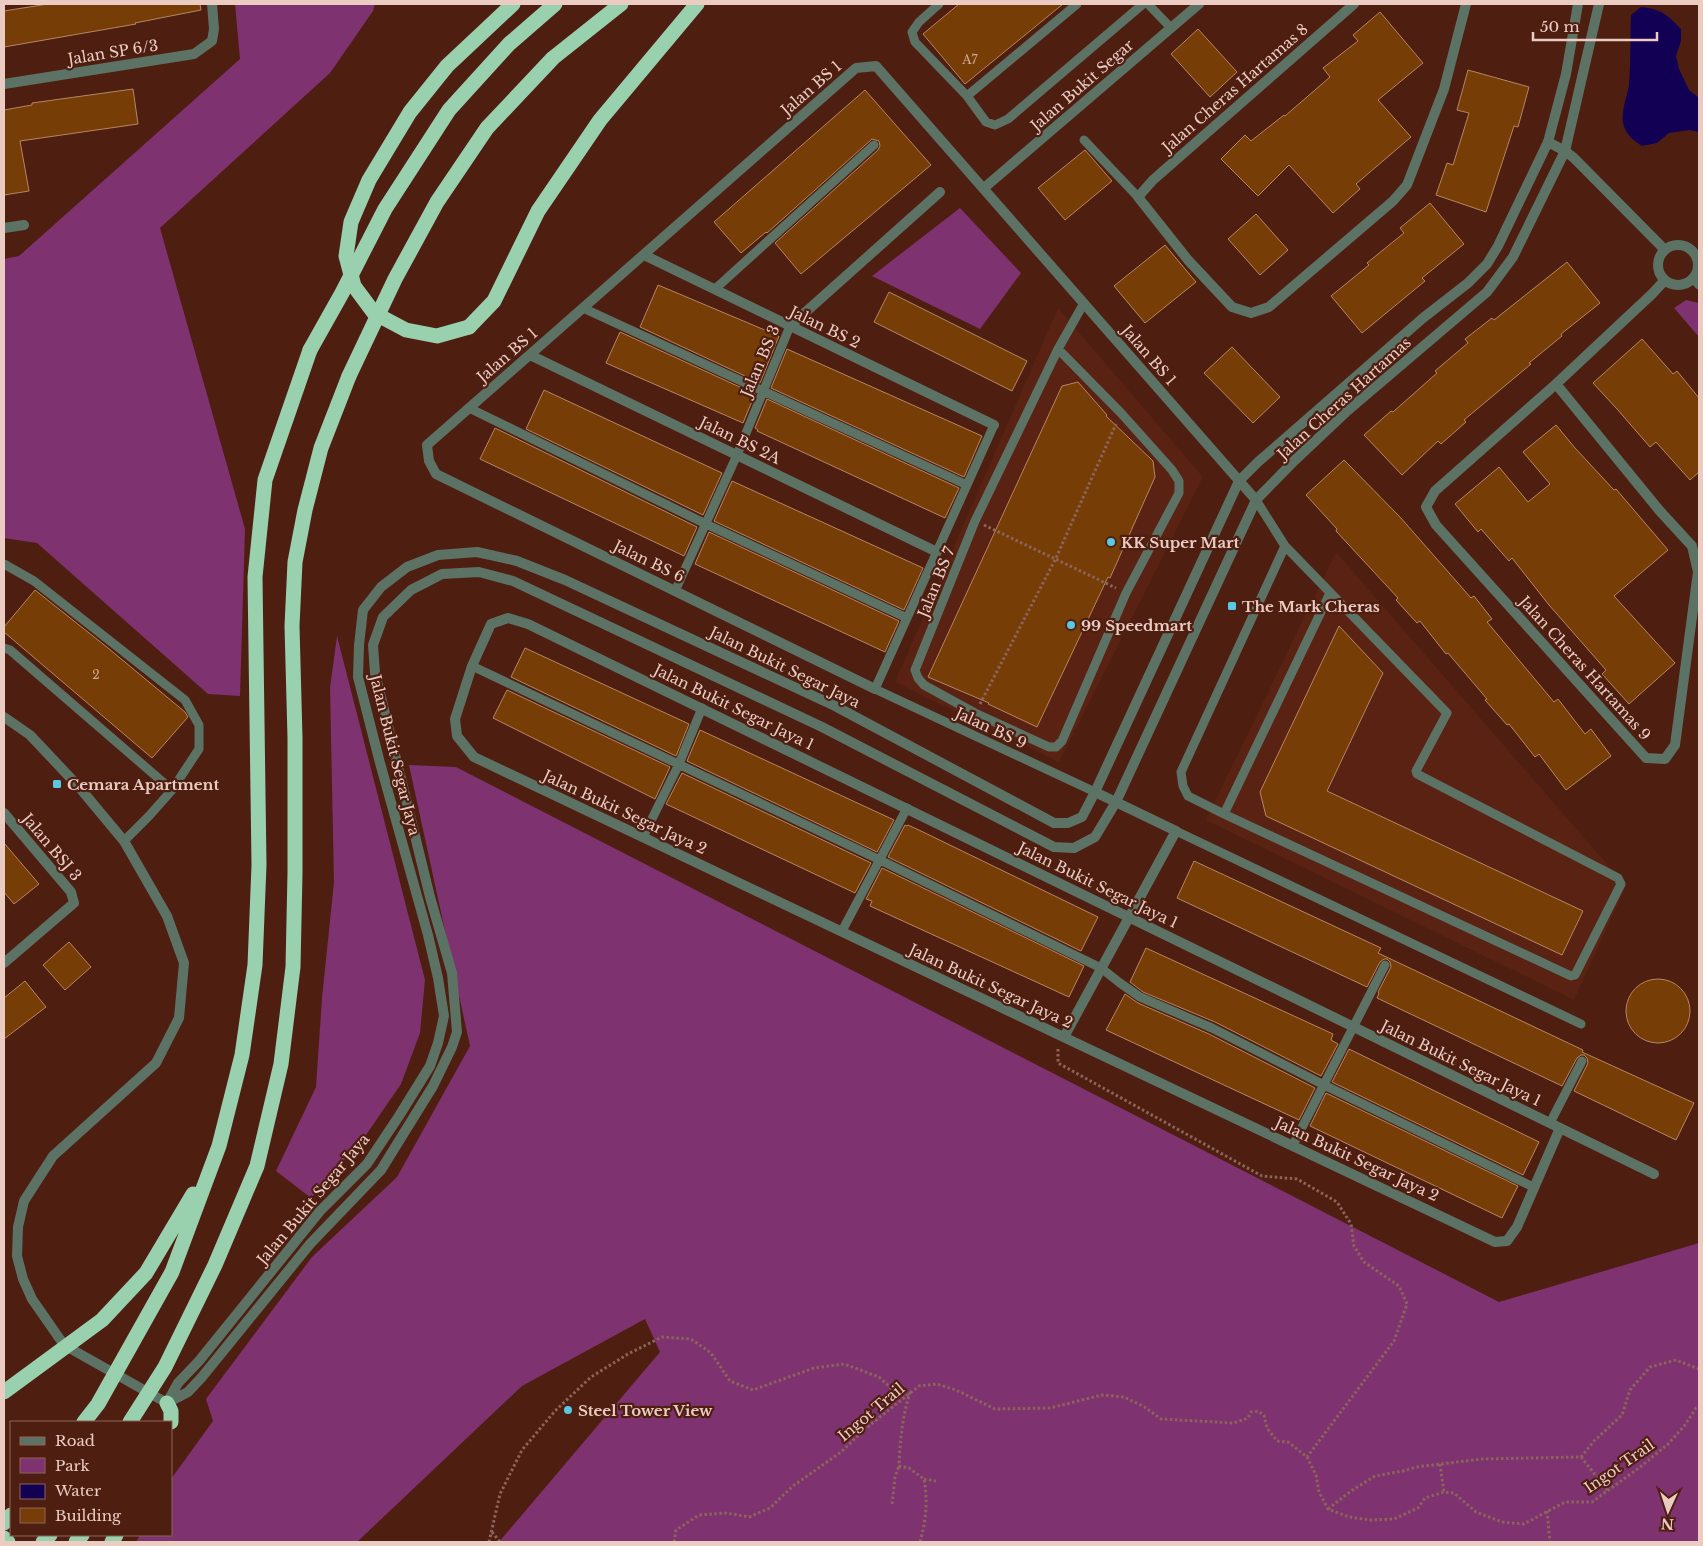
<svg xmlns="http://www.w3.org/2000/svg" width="1703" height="1546" viewBox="0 0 1703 1546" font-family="'Libre Baskerville',serif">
  <rect width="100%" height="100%" fill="#4e1e11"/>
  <path fill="#5a2213" d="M1058,308L1203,477L1059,762L895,682Z
    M1336,552L1626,886L1574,1000L1206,820Z"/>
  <path fill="#7e326f" d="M235,4H375L373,11L330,73L160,228L245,529L240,696L208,694L37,543L4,538V259L19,256L240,59Z
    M960,208L1021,273L980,329L872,276Z
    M1686,300L1699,303V337L1674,308Z
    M337,636L425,980L420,1033L401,1084L366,1135L311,1198L276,1171L316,1087L322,998L334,882L330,688Z
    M409,765L456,767L1499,1302L1699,1243V1542H499L660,1352L645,1319L522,1386L357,1542H136L140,1535H171V1479L213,1421L206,1399L312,1257L397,1177L470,1046Z"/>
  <path fill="#120055" d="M1641,7C1661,9 1668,15 1681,29V41L1676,56L1679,69L1689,90L1699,98V132L1689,130L1669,133L1657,143L1642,146C1633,140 1626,135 1623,123C1621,110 1627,98 1629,85C1631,62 1630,38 1631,15Z"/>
  <path fill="#773d06" stroke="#b68664" d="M48,4H200L201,10L135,23L136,24L4,47V11Z
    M959,4H1063L965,84L923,34Z
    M1380,12L1423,63L1378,100L1411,137L1356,184L1360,189L1333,213L1289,165L1258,196L1221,159L1245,135L1251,141L1284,115L1285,116L1330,77L1323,68L1358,41L1353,35Z
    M1198,29L1237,72L1210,97L1171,54Z
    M1468,70L1529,87L1518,127L1514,126L1486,212L1436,195L1447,163L1453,165L1469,113L1457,110Z
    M133,89L138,124L20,141L29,191L4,195V110L32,105V103Z
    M865,90L931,165L801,274L775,243L878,150L880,146L879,141L872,139L767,233L766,232L741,253L714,222Z
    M1085,150L1112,181L1065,220L1038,188Z
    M1430,203L1464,244L1422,278L1425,281L1362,333L1331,296L1369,265L1367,263L1404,233L1400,228Z
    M1256,214L1288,250L1260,275L1228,239Z
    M1165,245L1196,282L1145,323L1114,286Z
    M1567,262L1600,303L1561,334L1562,336L1529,363L1531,364L1464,420L1466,422L1441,444L1438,441L1402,475L1364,435L1391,411L1393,412L1437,373L1435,371L1468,343L1465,339L1492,318L1494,320Z
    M658,285L779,336L760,383L640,327Z
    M889,292L1027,361L1012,391L874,322Z
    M620,332L755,394L743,423L606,363Z
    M1642,339L1673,374L1677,371L1699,398V472L1690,480L1656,442L1650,447L1617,409L1593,383Z
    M1232,347L1280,397L1253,423L1204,373Z
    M787,349L982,436L964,477L771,388Z
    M1078,382L1107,415L1106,416L1153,461L1155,477L1110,578L1108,577L1037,727L988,704L989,703L928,677L1062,386Z
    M544,390L722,473L703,515L526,429Z
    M767,399L959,488L945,518L757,431L758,430L755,428Z
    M1556,425L1575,448L1614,490L1616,489L1668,550L1614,596L1675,663L1629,704L1602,674L1606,670L1549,605L1512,558L1509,561L1481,529L1478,532L1455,504L1499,467L1528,502L1550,484L1523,452Z
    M495,428L697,527L684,556L480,459Z
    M1344,460L1400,517L1471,598L1474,596L1492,619L1487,622L1554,702L1558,699L1585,734L1591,729L1611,756L1566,790L1539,754L1535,757L1509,724L1507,725L1485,700L1487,699L1448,653L1446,654L1420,621L1417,623L1396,600L1398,598L1336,531L1337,529L1306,495Z
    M732,481L923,568L904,610L714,521Z
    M709,532L899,621L885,652L695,564Z
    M35,590L108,648L185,712L188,717L152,758L4,632V627Z
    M1339,626L1383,673L1327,791L1583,911L1562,955L1266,816L1260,792Z
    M525,648L689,724L676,756L511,677Z
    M507,690L670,767L655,799L493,718Z
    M700,730L894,820L877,852L687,761Z
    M682,773L871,863L855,893L666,804Z
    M905,825L907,826L908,825L921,831L1098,917L1081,951L888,857Z
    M4,843L39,884L14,904L4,892Z
    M1194,861L1381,948L1378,953L1583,1050L1582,1052L1694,1103L1676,1140L1574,1091L1588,1063L1587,1058L1584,1055H1581L1577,1058L1562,1086L1377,998L1379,993L1378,992L1391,967L1390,962L1387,959H1384L1380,962L1367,987L1177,898Z
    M882,868L1084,966L1069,997L870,906L872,901L866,899Z
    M69,942L91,967L65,990L43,965Z
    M1146,948L1333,1034L1331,1040L1338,1044L1321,1076L1215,1022L1143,992L1130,982Z
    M1626 1011a32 32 0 1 1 64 0a32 32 0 1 1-64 0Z
    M25,981L46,1007L4,1039V998Z
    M1125,994L1138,1003L1209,1034L1315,1088L1299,1120L1106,1030Z
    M1349,1049L1539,1142L1523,1175L1332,1082Z
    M1326,1093L1518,1186L1502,1218L1310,1126Z"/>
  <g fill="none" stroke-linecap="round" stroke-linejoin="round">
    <path stroke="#8d6459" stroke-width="3" stroke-dasharray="2.5 2.5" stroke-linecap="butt" d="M984,525L1116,588
      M980,704L1056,558L1116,424
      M1058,1049V1063L1262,1176L1297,1179L1337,1202L1351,1224L1354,1246L1364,1262L1399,1286L1407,1304L1394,1341L1307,1457
      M1581,1457L1608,1491
      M1440,1464L1444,1492
      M924,1479L936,1481
      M892,1504L895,1477L899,1466
      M1328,1509L1351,1491L1375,1476L1403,1471L1416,1467L1482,1459L1581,1457L1594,1441L1622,1415L1630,1390L1650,1367L1676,1360L1699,1369
      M1547,1511L1550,1542
      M492,1532L500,1542
      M489,1542L500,1494L522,1450L555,1411L591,1377L628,1354L662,1337L691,1339L711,1353L730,1381L753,1390L814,1368L844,1364L879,1377L892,1389L910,1393C902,1417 900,1441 899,1466L909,1468L924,1479C928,1501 926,1521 920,1542
      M674,1542L676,1530L699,1515L727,1513L749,1517L770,1508L793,1486L841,1452L865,1429L919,1386L937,1384L956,1390L995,1409L1050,1408L1102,1395L1124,1397L1143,1406L1161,1419L1234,1423L1248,1418L1251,1412L1258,1411L1264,1415L1267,1428L1277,1441L1288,1442L1307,1457L1316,1475L1319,1492L1328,1509L1349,1517L1370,1520L1394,1519L1418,1508L1425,1498L1444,1492L1454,1493L1476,1512L1502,1522L1524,1524L1565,1502H1592L1639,1468L1668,1444L1685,1425L1696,1408L1699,1407"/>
    <path stroke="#5c7264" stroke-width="9" d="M939,4L919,22L912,32L915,42L967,96L986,122L995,125L1008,119L1143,4
      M1148,4L1171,28
      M967,96L1077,4
      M1084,140L1138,197
      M1693,278L1699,285
      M715,289L874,145
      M583,308L967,485
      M1058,349L1121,413L1172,470L1179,481V493L1126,593L1062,741L1056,747H1049L975,713L924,685L918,678L915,670L975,521L1058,349L1084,303
      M469,408L706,524L907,618
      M994,425L875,689L1095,792
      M1285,546L1181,772L1183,786L1188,796L1224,814L1330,593
      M4,564L34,581L185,700L199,725V749L172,790L149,816L124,841
      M675,591L737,455L790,326
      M4,648L10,650L172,790
      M472,666L880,860L1101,968L1120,983L1140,997L1212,1028L1324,1085L1533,1187
      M1224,814L1571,976L1575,975L1621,884L1618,878L1417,774L1416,771L1447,713L1285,546L1256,500
      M1176,831L1581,1024
      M643,837L679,764L702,708
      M842,931L907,808
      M1550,1123L1582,1061
      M1293,1145L1385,965"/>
    <path stroke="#5c7264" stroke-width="10" d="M1354,4L1153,180L1138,197L1188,260L1232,307L1251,313L1269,307L1393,201L1407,185L1444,89L1466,4
      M4,84L194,54L212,41L214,29L212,4
      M1548,142L1565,151L1574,158L1665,250
      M984,188L1199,4
      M4,228L24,225
      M1658 265a20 20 0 1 1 40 0a20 20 0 1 1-40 0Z
      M644,255L994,425
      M790,326L940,192
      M530,355L937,552
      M1556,384L1659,510L1692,546L1698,572L1675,745L1665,759L1646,758L1436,525L1426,507L1435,491L1556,384L1652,294L1665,280
      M875,689L436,474L429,461L427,445L856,68L876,66L1256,500
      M4,813L71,892L74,903L4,963
      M1064,1037L1176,831L1095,792
      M1560,1128L1517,1227L1507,1241L1495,1242L474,757L457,736L455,719L472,666L491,624L508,618L528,624C903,807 1279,990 1654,1174"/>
    <path stroke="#5c7264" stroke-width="10" d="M4,717L30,735L79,787L124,841L167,916L184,963L179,1018L156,1063L53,1156L24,1201L18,1227L17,1256L23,1279L32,1299L64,1345L167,1403
      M167,1403L188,1392L202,1377L310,1244L381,1170L433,1086L452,1047L457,1032L452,973L430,897L375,673L373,645L383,617L411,590L442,574L479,572L513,581L822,727L1054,847L1074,848L1095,837L1116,802L1256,500L1294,461L1346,412L1487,292L1513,257L1565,151L1599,4
      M167,1403L178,1383L199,1361L320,1211L367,1164L399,1116L430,1066L438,1043L444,1016L438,978L428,935L380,763L358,677L359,645L363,610L381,587L407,567L438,555L477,552L517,561L565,580L835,706L1054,823H1068L1082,817L1095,792L1239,481L1258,462L1423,318L1468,283L1487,264L1498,246L1548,142L1566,74L1578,4"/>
    <path stroke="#99d0ad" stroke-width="15" d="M469,327L494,301L538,211L600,120L697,4
      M310,350L342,293L385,209L449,110L509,44L555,4
      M349,376L395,279L437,202L487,128L553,58L621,4
      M167,1403L171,1411V1422
      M4,1523L11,1515
      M4,1538L8,1542
      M43,1542L50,1535
      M76,1542L82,1535
      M112,1542L116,1535"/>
    <path stroke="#99d0ad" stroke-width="15" d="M469,327L437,336L406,330L374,313L354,286L346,256L351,222L369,180L410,112L447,66L513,4
      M4,1392L102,1320L146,1273L193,1194
      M84,1422L98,1404L172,1272L219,1146L242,1055L255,965L259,865L255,577L265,480L310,350
      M130,1422L165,1367L215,1265L257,1166L281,1064L293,967L295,873V738L292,626L295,562L305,510L321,448L349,376"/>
  </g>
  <g fill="#58c9e3" stroke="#4e1e11" stroke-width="2">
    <circle cx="1111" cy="542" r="5"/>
    <rect x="1227" y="601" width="10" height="10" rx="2.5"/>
    <circle cx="1071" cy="625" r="5"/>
    <rect x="52" y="779" width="10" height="10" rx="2.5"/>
    <circle cx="568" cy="1410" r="5"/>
  </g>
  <g text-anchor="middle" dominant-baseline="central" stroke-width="4.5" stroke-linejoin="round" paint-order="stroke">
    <g font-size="12" fill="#cea894">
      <text x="970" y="59">A7</text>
      <text x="96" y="674">2</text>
    </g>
    <g font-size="15" fill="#ebccc3" stroke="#4e1e11">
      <text transform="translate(113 52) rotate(-9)">Jalan SP 6/3</text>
      <text transform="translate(1082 85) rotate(-41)">Jalan Bukit Segar</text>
      <text transform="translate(811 88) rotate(-41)">Jalan BS 1</text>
      <text transform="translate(1235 88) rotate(-41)">Jalan Cheras Hartamas 8</text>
      <text transform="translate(825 327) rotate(26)">Jalan BS 2</text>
      <text transform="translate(507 355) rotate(-41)">Jalan BS 1</text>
      <text transform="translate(1149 355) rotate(49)">Jalan BS 1</text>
      <text transform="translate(760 361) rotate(-67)">Jalan BS 3</text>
      <text transform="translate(1344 398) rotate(-42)">Jalan Cheras Hartamas</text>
      <text transform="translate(740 440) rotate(26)">Jalan BS 2A</text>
      <text transform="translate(649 561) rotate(26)">Jalan BS 6</text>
      <text transform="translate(936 582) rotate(-68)">Jalan BS 7</text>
      <text transform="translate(785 667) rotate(26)">Jalan Bukit Segar Jaya</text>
      <text transform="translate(1585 668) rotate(48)">Jalan Cheras Hartamas 9</text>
      <text transform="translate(734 707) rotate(26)">Jalan Bukit Segar Jaya 1</text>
      <text transform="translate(991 728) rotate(25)">Jalan BS 9</text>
      <text transform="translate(395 755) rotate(76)">Jalan Bukit Segar Jaya</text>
      <text transform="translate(625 812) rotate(25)">Jalan Bukit Segar Jaya 2</text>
      <text transform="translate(52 847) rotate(50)">Jalan BSJ 3</text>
      <text transform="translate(1098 885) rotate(26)">Jalan Bukit Segar Jaya 1</text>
      <text transform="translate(991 986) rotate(25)">Jalan Bukit Segar Jaya 2</text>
      <text transform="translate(1461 1063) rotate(26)">Jalan Bukit Segar Jaya 1</text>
      <text transform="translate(1357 1159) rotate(25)">Jalan Bukit Segar Jaya 2</text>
      <text transform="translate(313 1199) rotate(-50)">Jalan Bukit Segar Jaya</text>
      <text transform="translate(871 1412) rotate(-40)">Ingot Trail</text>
      <text transform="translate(1619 1466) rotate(-35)">Ingot Trail</text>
    </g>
    <g font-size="15" font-weight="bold" fill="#ebccc3" stroke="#4e1e11" text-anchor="start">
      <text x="1121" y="542">KK Super Mart</text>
      <text x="1242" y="606">The Mark Cheras</text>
      <text x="1081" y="625">99 Speedmart</text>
      <text x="67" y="784">Cemara Apartment</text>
      <text x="578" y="1410">Steel Tower View</text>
    </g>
  </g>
  <rect width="1703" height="1546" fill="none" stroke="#ebccc3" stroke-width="10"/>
  <rect x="10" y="1421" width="162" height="115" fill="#4e1e11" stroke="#8d6458"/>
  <rect x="20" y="1437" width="25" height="8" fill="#5c7264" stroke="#8d6458"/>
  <text x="55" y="1446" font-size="15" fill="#ebccc3">Road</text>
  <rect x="20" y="1458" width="25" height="15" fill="#7e326f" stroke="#8d6458"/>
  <text x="55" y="1471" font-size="15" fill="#ebccc3">Park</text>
  <rect x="20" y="1484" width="25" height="15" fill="#120055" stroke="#8d6458"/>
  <text x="55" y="1496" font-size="15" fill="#ebccc3">Water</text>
  <rect x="20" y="1508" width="25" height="15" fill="#773d06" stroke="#8d6458"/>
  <text x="55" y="1521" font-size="15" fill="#ebccc3">Building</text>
  <g transform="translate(1668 1511) rotate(183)" stroke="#4e1e11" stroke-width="4" paint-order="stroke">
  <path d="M0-4L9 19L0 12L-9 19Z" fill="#ebccc3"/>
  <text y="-8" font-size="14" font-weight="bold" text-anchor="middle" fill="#ebccc3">N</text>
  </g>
  <path d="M1533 32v8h124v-8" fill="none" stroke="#ebccc3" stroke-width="2.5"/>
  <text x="1540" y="32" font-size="15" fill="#ebccc3" stroke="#4e1e11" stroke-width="4" paint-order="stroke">50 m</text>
</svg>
